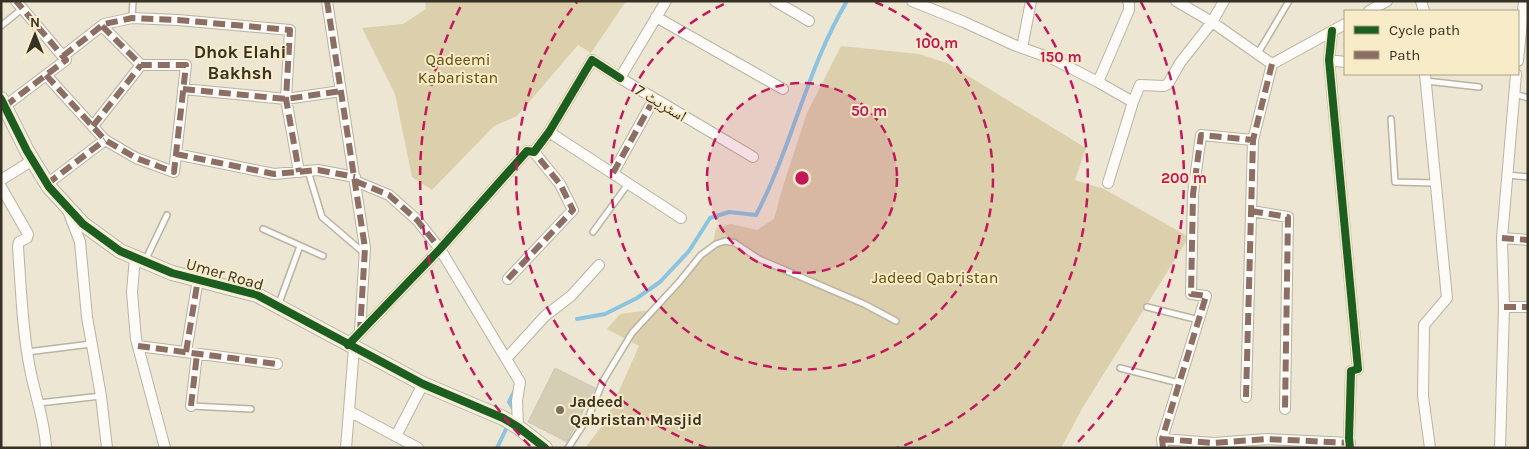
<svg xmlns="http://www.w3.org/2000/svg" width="1529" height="449" viewBox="0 0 1529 449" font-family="Karla,'Noto Naskh Arabic',sans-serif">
  <rect width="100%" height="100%" fill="#ede6d3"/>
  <path fill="#dbcfac" d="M425,1H626L591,53L578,45L517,116L494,126L432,190L412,177L395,94L362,28L403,24L426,9Z
    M841,46L919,54L947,63L1086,148L1075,180L1104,189L1189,237L1083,407L1061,448H585L605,422L639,346L607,329L620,314L651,310L712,249L716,228L731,224L757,230L774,219L782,189L807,113Z"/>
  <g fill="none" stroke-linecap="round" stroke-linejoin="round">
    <path stroke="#8bc4e0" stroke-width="4" d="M577,319L605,314L637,298L660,282L689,251L710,218L729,212L756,215C792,147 807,68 847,1
      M514,410L509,402L514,392
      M497,448L508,425"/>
  </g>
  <path fill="#d6cdb5" stroke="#cdc7b9" d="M555,368L595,388L567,442L528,422Z"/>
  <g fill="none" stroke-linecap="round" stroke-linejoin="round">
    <g stroke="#b8b3a4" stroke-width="8">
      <path id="lane" d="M132,18L133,1
        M1,26L22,9
        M1258,53L1289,1
        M1426,81L1479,87
        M1515,94L1528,98
        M1391,119L1395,182L1435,183
        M308,171L322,217L364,253
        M1507,175L1528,177
        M263,229L323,256
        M593,232L628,184
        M145,261L167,215
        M278,306L300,246
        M1147,307L1199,320
        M27,352L91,344
        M1120,368L1179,383
        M39,403L101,396
        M191,406L251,409
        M568,448L589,416L603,381L632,333L679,282L701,255L716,244L725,241L735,243L759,259L864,304L896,321"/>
    </g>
    <g stroke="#b8b3a4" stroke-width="12">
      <path id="street" d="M327,1L365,248L360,331
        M666,1L620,78L753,157
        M775,1L809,21
        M912,1L964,22L1014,45L1053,59L1098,82L1133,102
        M1176,1L1212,22L1272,64
        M1421,1L1424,11
        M1369,11L1387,1
        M656,17L783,89
        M1332,31L1329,60L1358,369L1351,371L1349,438L1350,448
        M1022,48L1031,1
        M63,56L104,24L132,18L178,20L290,30L286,99L299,172
        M1329,60L1345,62
        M1518,61L1524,1
        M1272,64L1345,24
        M1425,74L1447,298L1424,325L1423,396L1430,448
        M46,75L105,140L136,158L174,172L186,65H141L102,26
        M1098,82L1129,10V4L1128,1
        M183,89L286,99L341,91
        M5,106L66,60L16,1
        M93,126L141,65
        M549,132L681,218
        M176,154L274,174L318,170L355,177
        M613,173L654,99
        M1,180L33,160
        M355,181L389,195L417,220L440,249L520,382L517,401L518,427
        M1108,183L1133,102L1140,85L1164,86L1168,84L1180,63L1212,22L1224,1
        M47,184L105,140
        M1,187L28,234L27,238L19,242L18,247C21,287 22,329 30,369C35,395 45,421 46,448
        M1251,211L1288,217L1285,409
        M69,213L80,242L87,317L101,396L107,448
        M1502,238L1528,240
        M135,257L132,292L136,339L165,448
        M508,279L573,210L560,184L534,152
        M1504,307H1528
        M348,345L440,249L527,151L534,152L549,132L592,60L620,78
        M138,346L277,364
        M186,352L198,279
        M506,359L545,316L571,296L599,265
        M1246,397L1253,140L1272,64
        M191,406L197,354
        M349,411L418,448
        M396,436L423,384
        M1162,439L1214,443L1267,439L1350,443
        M346,448L354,348
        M1163,448L1162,439L1206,296L1191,294L1193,194L1201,135L1253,140
        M1500,448L1504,307L1502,238L1516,74"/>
    </g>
    <g stroke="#b8b3a4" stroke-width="16">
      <path id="secondary" d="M1,99L27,151L49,187L83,224L120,251L172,273L257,295L423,384L503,418L518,427L545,448"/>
    </g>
    <use href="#lane" stroke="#fcfbf8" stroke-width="5"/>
    <use href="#street" stroke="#fcfbf8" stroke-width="10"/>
    <use href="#secondary" stroke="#f5f3ed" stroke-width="14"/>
    <path stroke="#8d6e63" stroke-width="6" stroke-dasharray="12 6" stroke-linecap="butt" d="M327,1L365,248L360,331
      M63,56L104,24L132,18L178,20L290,30L286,99L299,172
      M46,75L105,140L136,158L174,172L186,65H141L102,26
      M183,89L286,99L341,91
      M5,106L66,60L16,1
      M93,126L141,65
      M176,154L274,174L318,170L355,177
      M613,173L654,99
      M355,181L389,195L417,220L440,249
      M47,184L105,140
      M1251,211L1288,217L1285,409
      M1502,238L1528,240
      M508,279L573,210L560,184L534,152
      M1504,307H1528
      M138,346L277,364
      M186,352L198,279
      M1246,397L1253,140L1272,64
      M191,406L197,354
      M1162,439L1214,443L1267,439L1350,443
      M1163,448L1162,439L1206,296L1191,294L1193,194L1201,135L1253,140"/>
    <g stroke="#f8ebc8" stroke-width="11">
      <path id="cycleway" d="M1332,31L1329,60L1358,369L1351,371L1349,438L1350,448
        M1,99L27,151L49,187L83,224L120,251L172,273L257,295L423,384L503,418L518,427L545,448
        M348,345L440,249L527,151L534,152L549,132L592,60L620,78"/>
    </g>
    <use href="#cycleway" stroke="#1b5e20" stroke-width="8"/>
  </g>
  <circle cx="802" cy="178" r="95" fill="#c2185b" fill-opacity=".12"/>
  <g fill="none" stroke="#c2185b" stroke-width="2.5" stroke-dasharray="9 6">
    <circle cx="802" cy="178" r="95"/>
    <path d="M875 2A191 191 0 1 1 729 2"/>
    <path d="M707 448A286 286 0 0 1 577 2M1027 2A286 286 0 0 1 897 448"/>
    <path d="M530 446A382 382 0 0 1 463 2M1141 2A382 382 0 0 1 1074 446"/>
  </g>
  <circle fill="#767061" stroke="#f8ebc8" stroke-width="2" cx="560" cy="410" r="5"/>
  <g text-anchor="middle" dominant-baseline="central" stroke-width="4" stroke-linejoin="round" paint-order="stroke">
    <g font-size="16" fill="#624e0d" stroke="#f8ebc8">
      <text x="458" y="59">Qadeemi<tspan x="458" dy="18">Kabaristan</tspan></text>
      <text x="935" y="277">Jadeed Qabristan</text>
    </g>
    <g font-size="16" fill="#363124" stroke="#f8ebc8">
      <text transform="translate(661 103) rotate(31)">اسٹریٹ 7</text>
      <text transform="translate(225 274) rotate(16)">Umer Road</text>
    </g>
    <g font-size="16" font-weight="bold" fill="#363124" stroke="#f8ebc8" text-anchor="start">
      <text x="570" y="401">Jadeed<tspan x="570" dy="18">Qabristan Masjid</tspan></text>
    </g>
    <g font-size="18" font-weight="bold" fill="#363124" stroke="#f8ebc8">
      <text x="240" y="52">Dhok Elahi<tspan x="240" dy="21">Bakhsh</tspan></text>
    </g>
  </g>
  <circle cx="802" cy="178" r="8" fill="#c2185b" stroke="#f8ebc8" stroke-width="2.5"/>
  <g font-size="15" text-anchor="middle" font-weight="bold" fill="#c2185b" stroke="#f8ebc8" stroke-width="4" stroke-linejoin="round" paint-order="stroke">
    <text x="937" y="48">100 m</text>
    <text x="1061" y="62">150 m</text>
    <text x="869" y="116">50 m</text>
    <text x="1184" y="183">200 m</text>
  </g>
  <rect width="1529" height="449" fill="none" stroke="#363124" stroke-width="5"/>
  <rect x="1344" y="10" width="175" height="65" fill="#f8ebc8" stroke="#aaa186"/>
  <rect x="1354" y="26" width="25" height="8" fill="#1b5e20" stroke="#aaa186"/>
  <text x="1389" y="35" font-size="15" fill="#363124">Cycle path</text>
  <rect x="1354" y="51" width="25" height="8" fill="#8d6e63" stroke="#aaa186"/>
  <text x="1389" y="60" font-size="15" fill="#363124">Path</text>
  <g transform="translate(35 35)" stroke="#f8ebc8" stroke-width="4" paint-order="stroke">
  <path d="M0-4L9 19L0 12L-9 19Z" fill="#363124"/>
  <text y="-8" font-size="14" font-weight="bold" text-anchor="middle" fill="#363124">N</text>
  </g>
</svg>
